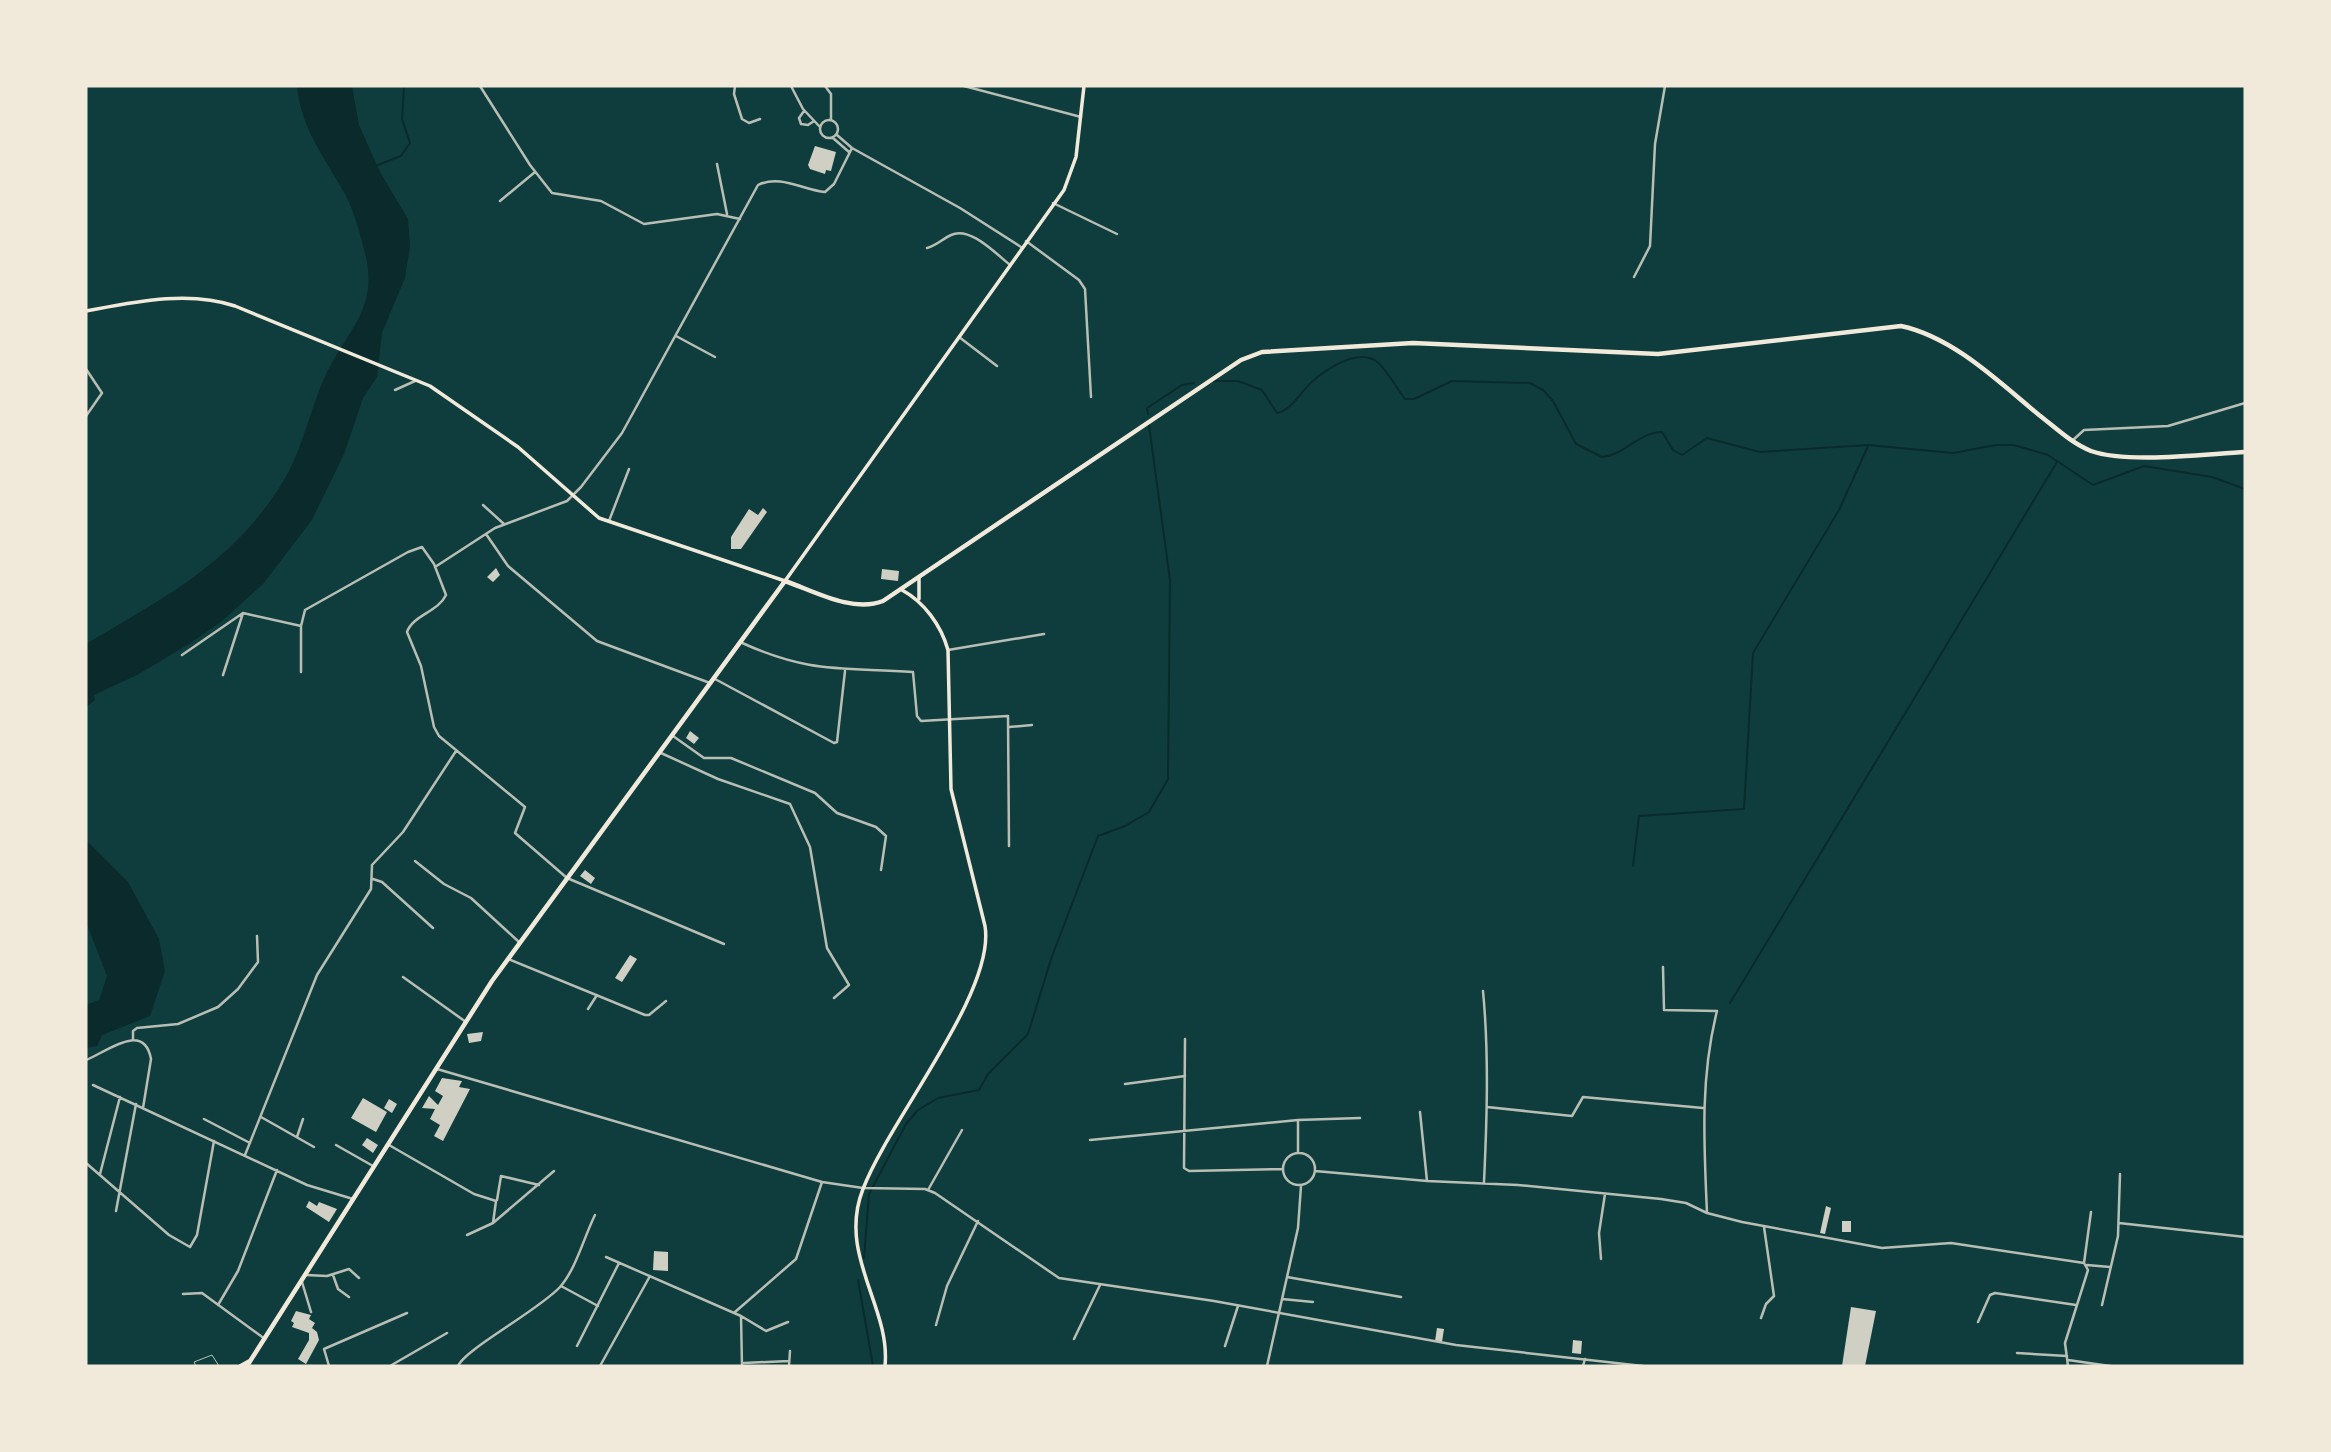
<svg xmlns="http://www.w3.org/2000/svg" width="2331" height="1452" viewBox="0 0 2331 1452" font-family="'PT Sans',sans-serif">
  <rect width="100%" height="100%" fill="#0f3d3e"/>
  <path fill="#0a2a2b" d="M297,86H352L359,125L380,172L408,219L410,246L405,278L382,333L377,377L363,398L344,454L312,520L263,584L222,621L189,644L137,675L94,695L95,700L86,707V644C164,597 234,563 284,480C304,446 310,408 327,372C349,328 377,310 366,257C361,237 355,214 346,196C326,159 301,130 297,86Z
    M86,840L128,882L159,939L165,971L150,1016L102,1035L97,1046L86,1048V1005L99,1000L107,976L86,922Z"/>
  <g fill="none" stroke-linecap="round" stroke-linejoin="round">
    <path stroke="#0a2a2b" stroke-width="2" d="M378,165L401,156L410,143L402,119L404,86
      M1212,381H1238L1262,390L1277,413C1289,411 1297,398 1305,389C1318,374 1355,347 1376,361C1387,369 1396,388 1405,399H1414L1452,381L1530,383L1543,390L1553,401L1576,444L1602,457C1625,455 1639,432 1662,432L1673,450L1682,455L1707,438L1760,452L1868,445L1953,453L1996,445H2014L2048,455L2093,485L2144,466L2212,477L2245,489
      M1148,414L1147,408L1182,385L1194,383
      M1633,866L1639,816L1744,809L1753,653L1839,510L1868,446
      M1730,1003L2057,462
      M864,1258L869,1194L906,1124L918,1110L938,1098L979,1090L988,1074L1028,1034L1051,959L1098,836L1125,826L1149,812L1168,779L1170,580L1149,425
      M858,1280L873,1366"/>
  </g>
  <path fill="#cfcfc3" d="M815,146L836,152L831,171L826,170L825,174L810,169L808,165Z
    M763,508L767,512L741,549H731V537L749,509L758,515Z
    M496,568L500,575L493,582L487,577Z
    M882,569L899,571L898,581L881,579Z
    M690,731L699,738L694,744L686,738Z
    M585,870L595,878L591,884L580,876Z
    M630,955L637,959L622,982L615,978Z
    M483,1032L481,1041L469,1043L467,1034Z
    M442,1078L462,1081L459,1087L470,1089L443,1141L434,1136L440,1125L430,1119L435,1109L422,1108L429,1096L438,1105L443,1096L435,1091Z
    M363,1098L387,1112L376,1132L351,1118Z
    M389,1099L397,1104L392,1113L384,1108Z
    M367,1138L378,1145L373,1153L362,1145Z
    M309,1201L317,1206L319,1202L337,1209L329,1222L306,1207Z
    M1826,1206L1831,1208L1825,1234L1820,1233Z
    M1842,1221H1851V1232H1842Z
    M654,1251L668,1252V1271L653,1270Z
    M1851,1307L1876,1311L1865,1366H1842Z
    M296,1311L311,1315L309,1319L315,1323L312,1328L317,1332L319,1340L306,1364L298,1359L309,1340V1333L292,1327L294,1323L291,1321Z
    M1437,1328L1444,1329L1442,1342L1435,1341Z
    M1573,1340L1582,1341L1581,1354L1572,1353Z"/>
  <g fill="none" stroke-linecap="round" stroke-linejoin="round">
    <path stroke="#b8beb3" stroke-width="1" d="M196,1366L194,1362L212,1355L219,1366"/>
    <path stroke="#b8beb3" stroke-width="2.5" d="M480,86L530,165L552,193L601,201L644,224L717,214L740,219
      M735,86L734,94L742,119L749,123L760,119
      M791,86L803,109L820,127
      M825,86L831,94V120
      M964,86L1081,117
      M804,111L799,118L801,124L808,125L814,121
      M820 129a9 9 0 1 1 18 0a9 9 0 1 1-18 0Z
      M837,135L852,148L960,208L1021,247
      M833,138L849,152
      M717,164L727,214
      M500,201L535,172
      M1053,203L1117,234
      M1026,241L1079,280L1085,289L1091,397
      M927,248C938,245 942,239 951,235C970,226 995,253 1009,264
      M1634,277L1650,246L1655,144L1665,86
      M676,336L715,357
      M959,337L997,366
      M86,369L102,393L86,416
      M395,390L415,381
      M2072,441L2084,430L2168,426L2245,403
      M483,505L504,524
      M609,521L629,469
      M486,534L508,566L597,641L710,683
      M435,567L495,528L567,501L581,487L622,433L758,185C780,174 803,190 825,192L834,184L852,148
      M740,642C810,674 841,667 913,672L917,716L921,721L1008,716L1009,846
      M948,650L1044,634
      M182,655L243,613
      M301,672V626L305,610L408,552L422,547L434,564L446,595C438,612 413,615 407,632L421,666L434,727L439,736L525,807L515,833L567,878L724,944
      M223,675L243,613L301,626
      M715,679L834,743L837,742L845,671
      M1009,727L1032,725
      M673,736L704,758H731L815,793L837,813L876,827L886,836L881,870
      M661,753L718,779L790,804L810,847L827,948L849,985L834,998
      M415,861L444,884L471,898L519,942
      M373,879L382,882L433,928
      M508,959L645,1015H649L666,1001
      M1663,967L1664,1010L1717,1011C1700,1078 1704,1144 1707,1213
      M403,977L466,1022
      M1483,991C1489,1054 1487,1118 1484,1182
      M588,1009L597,995
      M1185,1039L1184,1168L1189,1171L1282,1169
      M133,1040V1031L137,1028L178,1024L218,1007L238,989L258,962L257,936
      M86,1060C105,1053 144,1020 151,1059L143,1108
      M1125,1084L1185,1076
      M93,1085L307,1185L353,1199
      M1487,1107L1572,1116L1583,1097L1703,1108
      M1420,1112L1427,1181
      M261,1117L314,1147
      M204,1119L250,1143
      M297,1137L303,1119
      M1090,1140L1298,1120L1360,1118
      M336,1145L373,1166
      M389,1145L474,1194L496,1201L493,1223
      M1283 1169a16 16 0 1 1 32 0a16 16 0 1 1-32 0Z
      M1298,1153V1121
      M245,1155L317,975L371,889L372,865L403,832L456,751
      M86,1163L169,1235L190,1247L197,1235L214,1141
      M1315,1171L1427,1181L1518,1185L1661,1199L1686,1203L1707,1213L1742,1222L1882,1248L1951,1243L2084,1263L2088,1270L2065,1343L2068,1366
      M100,1174L120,1097
      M928,1190L962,1130
      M497,1200L501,1176L539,1185
      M116,1211L136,1104
      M2119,1223L2245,1237
      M467,1235L493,1223L554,1171
      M606,1257L741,1316L742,1366
      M1601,1259L1599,1233L1605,1194
      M2084,1263L2091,1212
      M2087,1265L2110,1267
      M306,1275L327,1276L349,1269L359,1278
      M333,1275L338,1289L349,1297
      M1287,1277L1401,1297
      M302,1282L311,1312
      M561,1286L598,1306
      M183,1294L202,1293L265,1339
      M1282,1299L1313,1302
      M218,1305L238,1271L277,1170
      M2102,1305L2118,1236L2120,1174
      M735,1312L796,1259L822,1182
      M741,1316L766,1331L788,1322
      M1761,1318L1766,1304L1774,1296L1764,1227
      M1978,1322L1990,1295L1995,1293L2076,1305
      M936,1325L947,1286L978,1221
      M1074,1339L1100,1285
      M577,1346L619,1263
      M1225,1346L1238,1306
      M2017,1353L2067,1356
      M2068,1360L2110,1366
      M744,1363L789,1361
      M329,1366L324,1349L407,1313
      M390,1366L447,1333
      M458,1366C465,1349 539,1310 560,1287C576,1269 584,1237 595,1215
      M600,1366L650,1276
      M789,1366L790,1351
      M1267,1366L1298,1228L1301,1186
      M1583,1366L1585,1359"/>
    <path stroke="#b8beb3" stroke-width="2.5" d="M437,1069L822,1182L863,1188L925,1189L935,1193L1059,1278L1214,1301L1456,1345L1643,1366"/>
    <path stroke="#f1e9da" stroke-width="3.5" d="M86,311C134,302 188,290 235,306L430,386L518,447L599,518L785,581L1064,190L1076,157L1084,86
      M919,599V578
      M885,1366C891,1307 837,1255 863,1189C889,1120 996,992 985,926L951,789L948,650C941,625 924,602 902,590"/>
    <path stroke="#f1e9da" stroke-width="4.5" d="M241,1366L250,1361
      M247,1366L492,981L785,581C814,591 852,613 883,601L1241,360L1262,352L1413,343L1658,354L1901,326C1953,337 1999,382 2039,415C2056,428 2071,443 2091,451C2128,464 2205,454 2245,452"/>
  </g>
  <rect width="2331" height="1452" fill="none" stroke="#f1e9da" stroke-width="175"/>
</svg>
